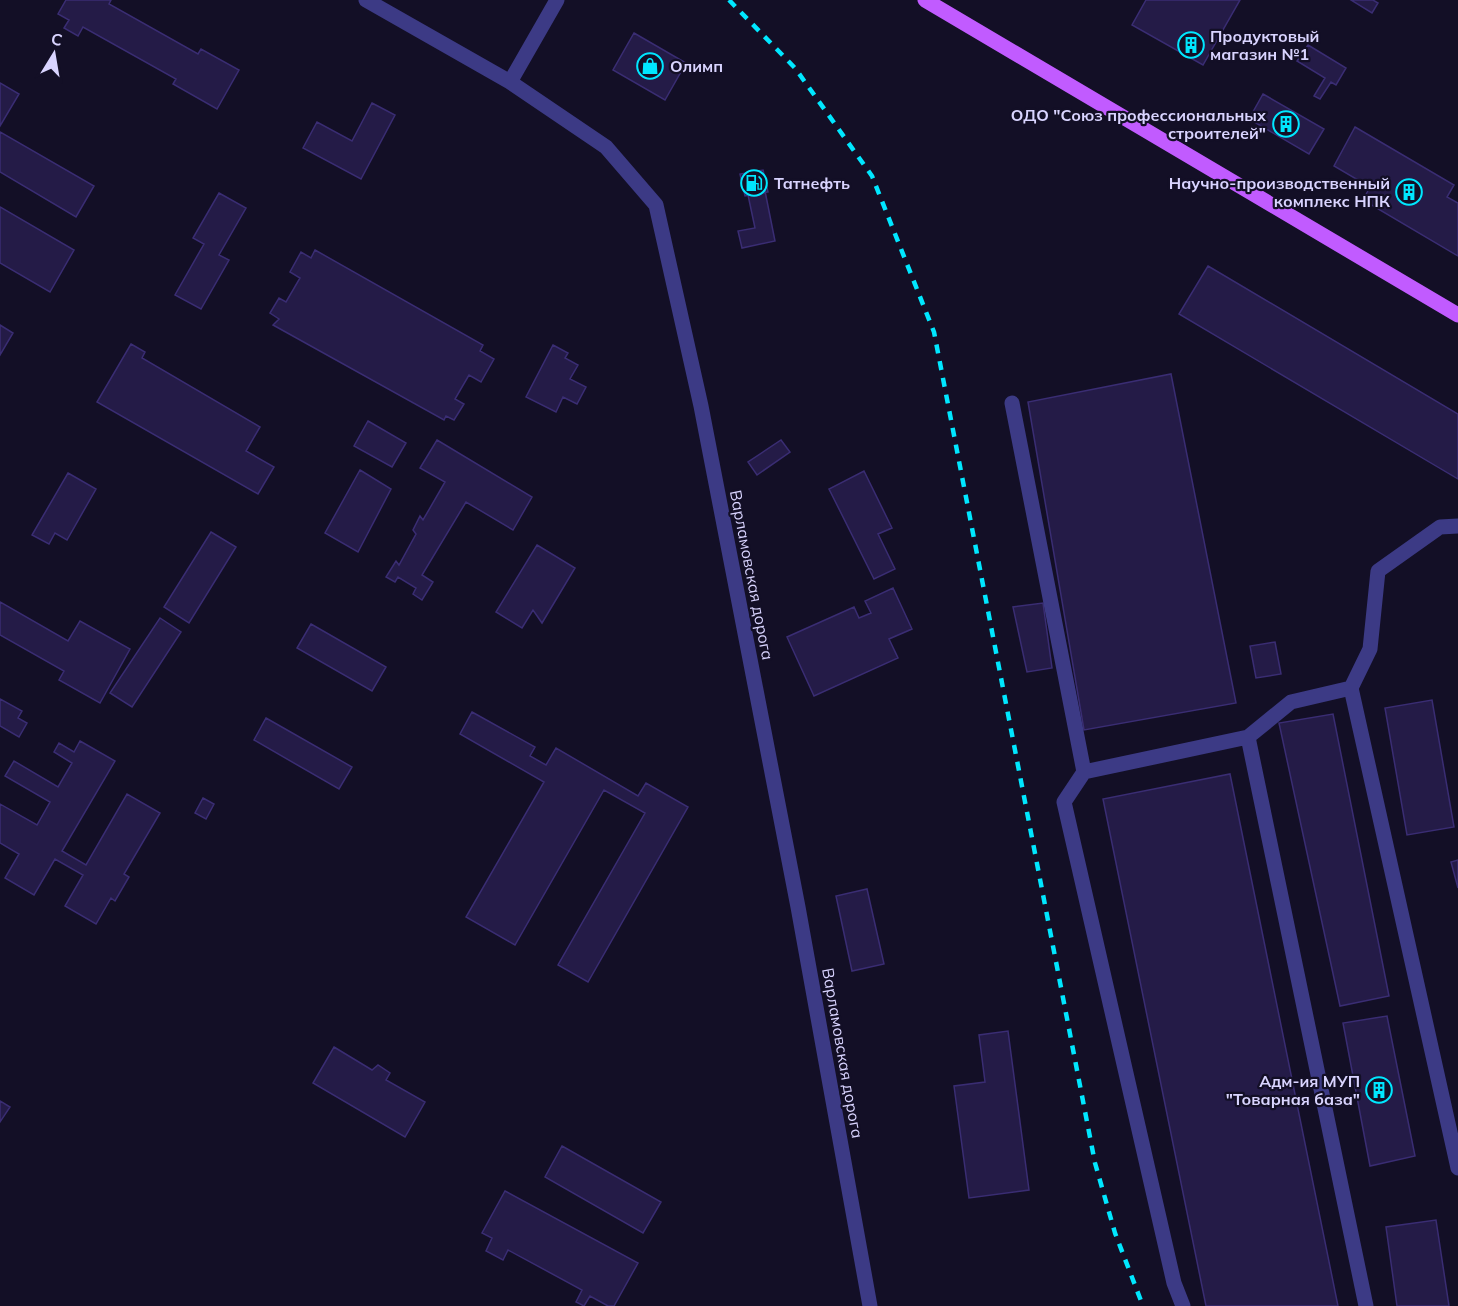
<svg xmlns="http://www.w3.org/2000/svg" width="1458" height="1306" viewBox="0 0 1458 1306" font-family="Mulish,sans-serif">
  <rect width="100%" height="100%" fill="#130f26"/>
  <path fill="#241b47" stroke="#3a2d73" stroke-width="1.5" d="M66,0H111L109,4L198,54L201,49L239,70L217,109L173,84L176,79L83,27L78,36L64,28L69,20L58,14Z
    M1146,0H1240L1203,65L1132,25Z
    M1351,0H1373L1378,3L1372,13Z
    M634,33L686,63L665,100L613,70Z
    M1308,45L1346,68L1336,85L1331,82L1320,99L1314,96L1325,78L1297,61Z
    M0,83L19,94L0,126Z
    M1263,94L1324,129L1309,154L1249,119Z
    M372,103L395,115L361,179L303,148L317,122L352,141Z
    M1355,127L1454,185L1447,197L1458,203V256L1363,200L1370,187L1334,166Z
    M0,132L94,186L76,217L0,172Z
    M763,170L768,192L745,196L740,174Z
    M765,191L775,241L742,248L738,231L755,228L748,195Z
    M219,193L246,208L219,255L229,260L201,309L175,295L204,244L193,238Z
    M0,207L74,250L50,292L0,263Z
    M315,250L483,345L480,351L494,359L481,382L469,375L455,399L464,404L454,420L446,416L444,420L273,325L279,319L270,313L279,298L286,302L300,278L290,272L301,252L311,258Z
    M1208,266L1458,414V479L1179,314Z
    M0,325L13,333L0,355Z
    M131,344L145,352L142,358L260,427L246,451L274,467L258,494L97,402Z
    M553,345L568,353L565,358L578,365L570,379L586,387L577,404L563,397L556,412L526,397Z
    M1171,374L1236,703L1084,730L1028,402Z
    M368,421L406,443L392,467L354,446Z
    M437,440L532,497L513,530L466,502L422,575L433,582L422,600L413,594L416,588L398,577L395,582L386,577L396,561L399,565L416,534L413,530L420,516L423,520L445,482L420,468Z
    M781,440L790,452L757,475L748,462Z
    M360,470L391,489L358,552L325,533Z
    M864,471L892,528L878,534L895,569L874,579L829,489Z
    M68,473L96,489L67,540L55,533L49,544L32,535Z
    M211,532L236,547L189,623L164,607Z
    M537,545L575,568L542,623L533,610L522,628L496,612Z
    M893,588L912,629L889,639L898,658L814,696L787,637L854,607L859,618L871,613L865,601Z
    M0,602L68,641L80,621L130,649L100,703L59,680L64,671L0,635Z
    M1043,603L1052,668L1027,672L1013,607Z
    M160,618L181,632L132,707L110,693Z
    M311,624L386,667L372,691L297,648Z
    M1275,642L1281,674L1256,678L1250,646Z
    M0,699L22,711L18,718L27,723L19,737L0,726Z
    M1432,700L1454,827L1407,835L1385,708Z
    M472,712L535,747L530,756L546,765L556,748L638,796L646,783L688,807L588,982L558,965L645,813L604,790L515,945L466,917L544,782L460,734Z
    M1333,714L1389,996L1340,1006L1279,723Z
    M266,718L352,767L339,789L254,740Z
    M80,741L115,761L62,851L86,865L127,794L160,813L124,874L129,877L115,901L111,898L96,924L65,906L83,875L55,859L34,895L5,878L19,854L0,843V804L37,825L50,802L5,776L14,761L58,787L72,763L54,752L59,743L74,752Z
    M1230,774L1338,1306H1206L1103,799Z
    M203,798L214,804L206,819L195,813Z
    M1458,860V888L1451,862Z
    M867,889L884,964L852,971L836,896Z
    M1387,1016L1415,1156L1370,1166L1343,1023Z
    M1008,1031L1029,1190L969,1198L954,1086L985,1082L979,1035Z
    M334,1047L372,1070L378,1065L390,1073L386,1080L425,1102L405,1137L313,1083Z
    M0,1101L10,1107L0,1122Z
    M562,1146L661,1202L643,1233L545,1177Z
    M505,1191L638,1263L614,1306H608L590,1296L584,1306L576,1302L582,1290L508,1250L503,1260L486,1251L492,1238L482,1233Z
    M1436,1220L1449,1306H1397L1386,1227Z"/>
  <g fill="none" stroke-linecap="round" stroke-linejoin="round">
    <path stroke="#3c3a85" stroke-width="15" d="M366,0L510,82L606,147L656,205L701,406L798,907L870,1306
      M510,82L557,0
      M1012,403L1084,772L1064,802L1174,1283L1183,1306
      M1351,688L1458,1168
      M1084,772L1248,737
      M1366,1306L1248,737L1291,702L1351,688L1370,649L1378,571L1440,527L1458,526"/>
    <path stroke="#c15bff" stroke-width="15" d="M925,0L1458,315"/>
    <path stroke="#00e7ff" stroke-width="4.5" stroke-dasharray="9 8" stroke-linecap="butt" d="M729,0L795,68L872,176L934,332L1095,1163L1115,1233L1143,1306"/>
  </g>
  <defs>
    <g id="building-ring" transform="scale(1.35)"><circle r="9.5" fill="#130f26" stroke="#00e7ff" stroke-width="1.5"/><path d="M-4-6H4V6H1V3H-1V6H-4ZM-2.5-4.3h1.7v1.8h-1.7ZM.8-4.3h1.7v1.8H.8ZM-2.5-1h1.7V.8h-1.7ZM.8-1h1.7V.8H.8Z" fill="#00e7ff"/></g>
    <g id="shop-ring" transform="scale(1.35)"><circle r="9.5" fill="#130f26" stroke="#00e7ff" stroke-width="1.5"/><path d="M-5-2.5h2.3a2.7 3.5 0 0 1 5.4 0H5L5.5 6h-11ZM-1.5-2.5h3a1.5 2.3 0 0 0-3 0Z" fill="#00e7ff"/></g>
    <g id="fuel-ring" transform="scale(1.35)"><circle r="9.5" fill="#130f26" stroke="#00e7ff" stroke-width="1.5"/><path d="M-5.5-6h7V0h2V4h1.3V-2.5L3-4.5l.8-.8L6-3V5H2.5V1h-1V6h-7ZM-4.2-4.7v3.2H.2V-4.7Z" fill="#00e7ff"/></g>
  </defs>
  <g fill-rule="evenodd">
    <use href="#building-ring" x="1191" y="45"/>
    <use href="#shop-ring" x="650" y="66"/>
    <use href="#building-ring" x="1286" y="124"/>
    <use href="#fuel-ring" x="754" y="183"/>
    <use href="#building-ring" x="1409" y="192"/>
    <use href="#building-ring" x="1379" y="1090"/>
  </g>
  <g text-anchor="middle" dominant-baseline="central" stroke-width="4.5" stroke-linejoin="round" paint-order="stroke">
    <g font-size="16" font-weight="bold" fill="#d9d4ff" stroke="#130f26" text-anchor="start">
      <text x="1210" y="36">Продуктовый<tspan x="1210" dy="18">магазин №1</tspan></text>
      <text x="670" y="66">Олимп</text>
      <text x="1266" y="115" text-anchor="end">ОДО "Союз профессиональных<tspan x="1266" dy="18">строителей"</tspan></text>
      <text x="774" y="183">Татнефть</text>
      <text x="1390" y="183" text-anchor="end">Научно-производственный<tspan x="1390" dy="18">комплекс НПК</tspan></text>
      <text x="1360" y="1081" text-anchor="end">Адм-ия МУП<tspan x="1360" dy="18">"Товарная база"</tspan></text>
    </g>
    <g font-size="16" fill="#d9d4ff" stroke="#130f26">
      <text transform="translate(752 575) rotate(79)">Варламовская дорога</text>
      <text transform="translate(843 1053) rotate(80)">Варламовская дорога</text>
    </g>
  </g>
  <g transform="translate(54 54) rotate(11)" stroke="#130f26" stroke-width="4.5" paint-order="stroke">
  <path d="M0-4.5L10 22L0 15L-10 22Z" fill="#d9d4ff"/>
  <text y="-9" font-size="16" font-weight="bold" text-anchor="middle" fill="#d9d4ff">С</text>
  </g>
</svg>
